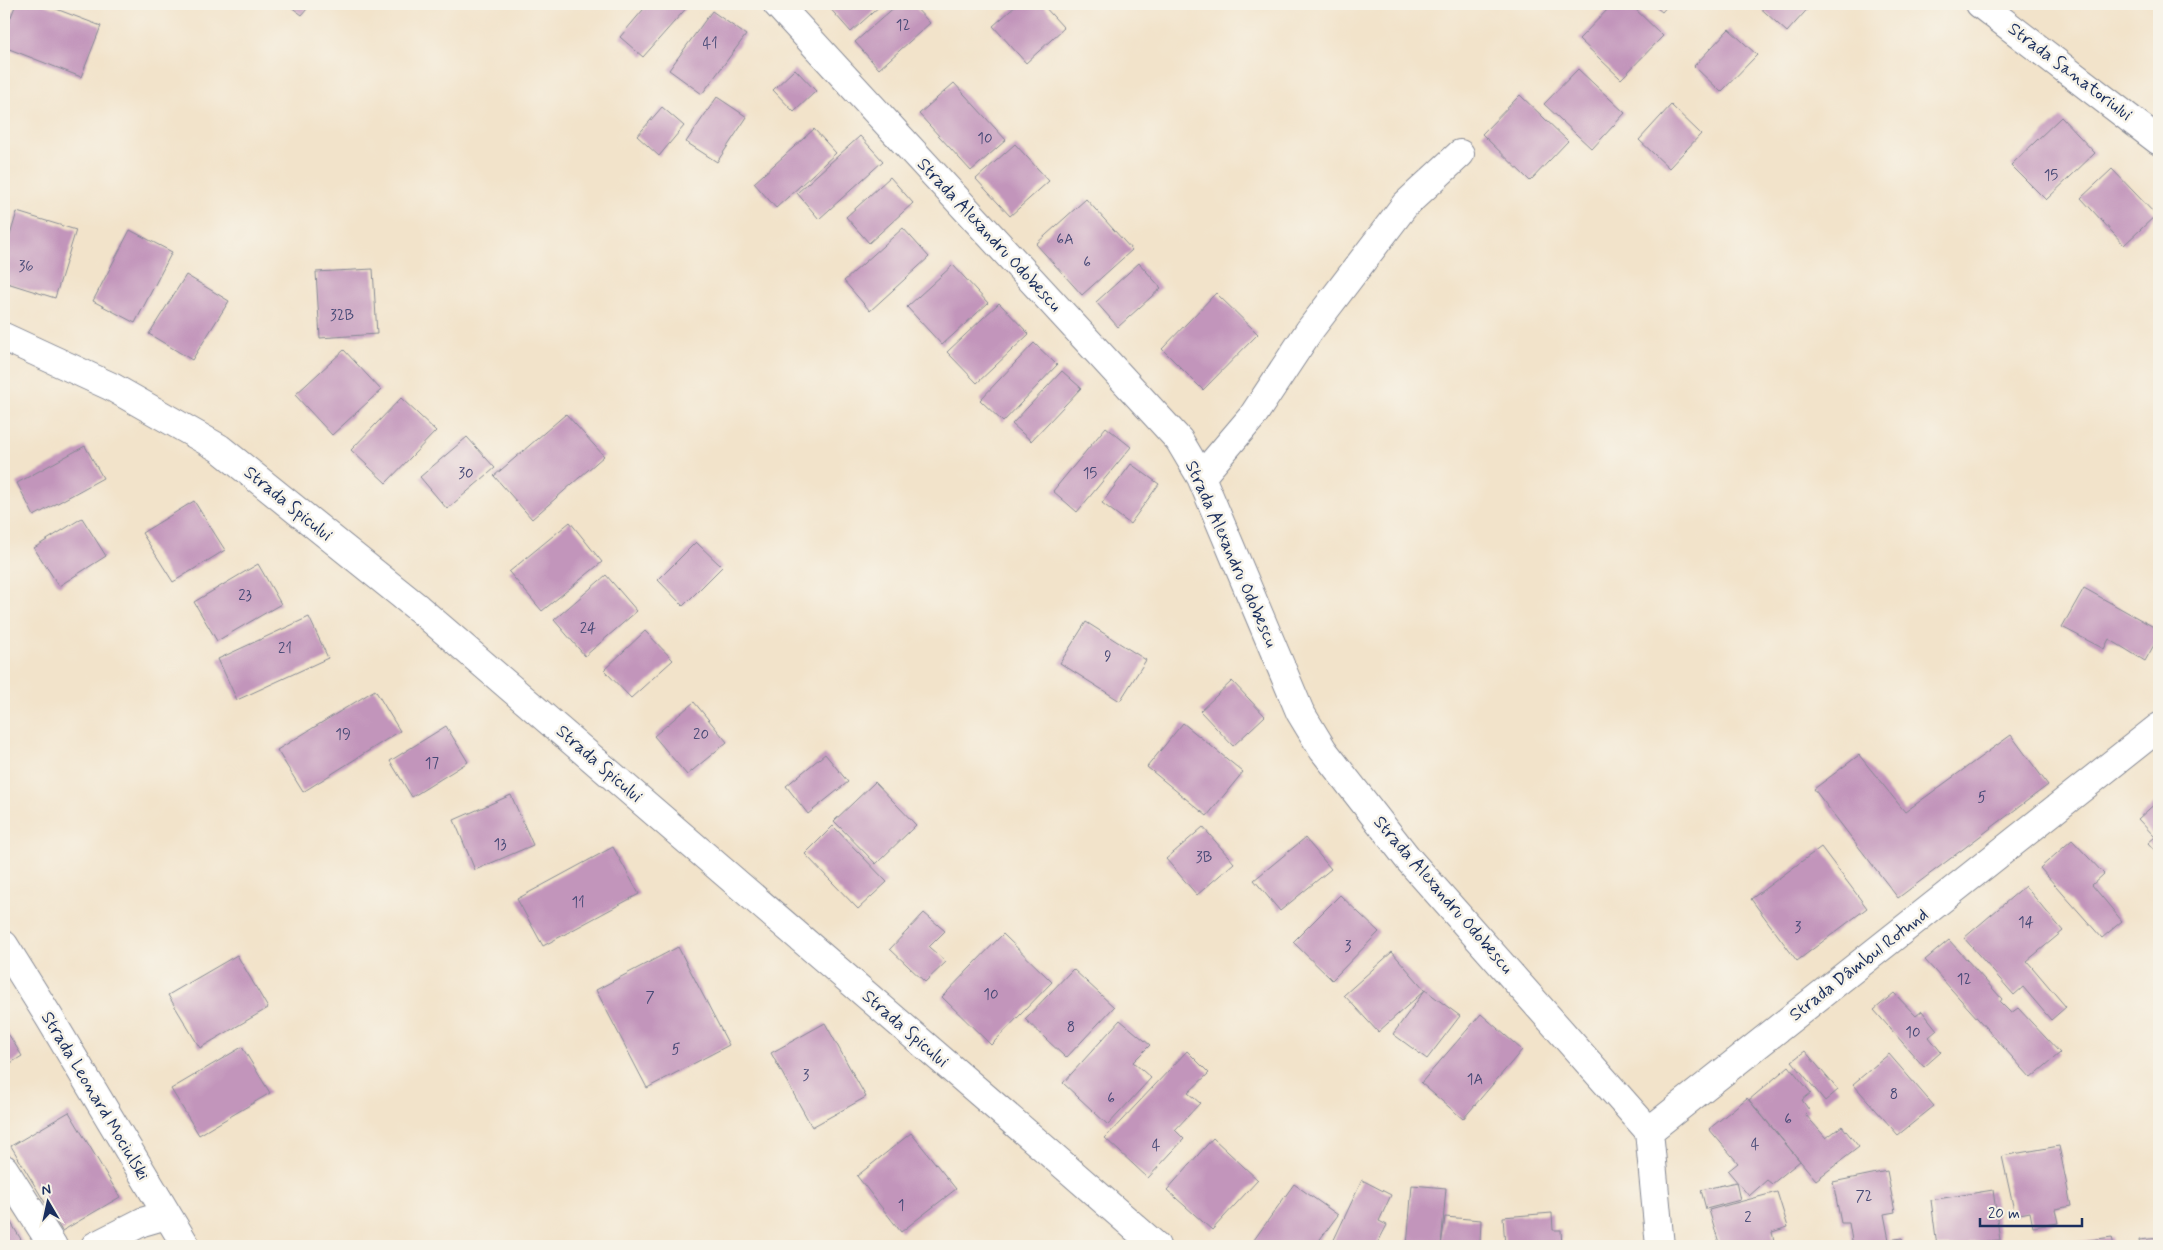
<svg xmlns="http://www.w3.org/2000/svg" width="2163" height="1250" viewBox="0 0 2163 1250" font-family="Mynerve,sans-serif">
  <rect width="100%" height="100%" fill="#f7f3e8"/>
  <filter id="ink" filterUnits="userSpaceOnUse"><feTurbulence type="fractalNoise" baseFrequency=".02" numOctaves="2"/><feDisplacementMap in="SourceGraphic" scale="10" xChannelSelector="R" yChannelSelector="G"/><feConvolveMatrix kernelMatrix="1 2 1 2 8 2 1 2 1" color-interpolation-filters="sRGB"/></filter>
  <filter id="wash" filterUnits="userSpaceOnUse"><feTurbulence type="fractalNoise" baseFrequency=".0096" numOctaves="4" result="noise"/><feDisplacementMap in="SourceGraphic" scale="20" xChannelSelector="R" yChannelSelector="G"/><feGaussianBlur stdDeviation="1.12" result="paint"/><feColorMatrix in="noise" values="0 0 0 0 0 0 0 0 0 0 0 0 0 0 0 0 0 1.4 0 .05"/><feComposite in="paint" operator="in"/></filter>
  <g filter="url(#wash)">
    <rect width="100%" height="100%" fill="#f2e3ca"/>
    <g id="blocks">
      <path fill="#c295bb" d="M16,4H43L101,26L81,77L4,47V34Z
        M287,4H311L302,15Z
        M648,4H690L643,57L620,37Z
        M828,4H882L851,32L827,5Z
        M898,4H912L930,23L879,69L855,42Z
        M1018,4H1042L1064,28L1026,63L993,26Z
        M1613,4H1630L1663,36L1621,79L1579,39Z
        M1652,4H1669L1662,12Z
        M1756,4H1812L1787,32Z
        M712,11L746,35L702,94L669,70Z
        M1729,29L1757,55L1721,92L1694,66Z
        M795,69L816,91L794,112L773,90Z
        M1578,69L1625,113L1592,149L1544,104Z
        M954,83L1006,140L971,171L919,114Z
        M1520,95L1568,141L1530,181L1482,134Z
        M717,97L747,117L717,162L686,142Z
        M1671,105L1701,134L1669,168L1639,140Z
        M662,107L684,126L659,156L637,136Z
        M2061,117L2095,153L2046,200L2011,165Z
        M814,129L836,153L776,208L754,183Z
        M860,136L883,161L819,219L797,193Z
        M1015,144L1049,181L1010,216L976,179Z
        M2112,169L2156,215L2124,245L2081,198Z
        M890,177L913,203L869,243L846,217Z
        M1086,199L1132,250L1082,295L1036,244Z
        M17,212L76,230L55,298L4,282V255Z
        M903,228L929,257L870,311L844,281Z
        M130,230L172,252L135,323L93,301Z
        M1139,263L1161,288L1118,327L1096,302Z
        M953,265L988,303L942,345L907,307Z
        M373,269L377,334L320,338L316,272Z
        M186,275L229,301L192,360L149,334Z
        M1216,293L1258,334L1203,390L1162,349Z
        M999,303L1029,334L977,383L947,352Z
        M1034,343L1057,365L1003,422L980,400Z
        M344,350L381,390L332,435L295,395Z
        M1062,371L1081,388L1031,441L1012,424Z
        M401,398L436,431L386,483L351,450Z
        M566,414L604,456L532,519L494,476Z
        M1106,427L1131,447L1077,512L1053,491Z
        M467,437L495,468L447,509L420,477Z
        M85,446L103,478L34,516L17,483Z
        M1131,464L1159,484L1130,524L1102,503Z
        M194,501L225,550L173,582L142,533Z
        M82,518L106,556L59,586L34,548Z
        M570,522L602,562L542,611L509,572Z
        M696,542L722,567L683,606L658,580Z
        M258,564L281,604L217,641L194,602Z
        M606,575L637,611L585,656L554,620Z
        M2084,588L2159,630V636L2145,661L2109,639L2104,649L2062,627Z
        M309,617L328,658L237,700L218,659Z
        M1086,622L1146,660L1120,701L1060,663Z
        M645,631L673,660L631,698L604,670Z
        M1232,681L1265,716L1233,746L1200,711Z
        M375,690L400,731L303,792L277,750Z
        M694,702L727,742L687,775L654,736Z
        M1183,723L1243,772L1207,816L1147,767Z
        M446,726L468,762L412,797L390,761Z
        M2011,735L2048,785L1898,898L1814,789L1859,755L1905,812Z
        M825,754L848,782L808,814L786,786Z
        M875,782L916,825L876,864L834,821Z
        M511,795L533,845L475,870L454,820Z
        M2159,800V855L2148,843L2155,837L2138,819Z
        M833,826L887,882L858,909L805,854Z
        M1203,827L1234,863L1197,895L1166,859Z
        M1305,838L1331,869L1280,911L1254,880Z
        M2072,840L2104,874L2092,885L2122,921L2102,938L2040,868Z
        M613,847L639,894L543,946L517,899Z
        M1821,847L1867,908L1797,961L1751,899Z
        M2025,886L2063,931L2027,961L2066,1007L2051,1020L2023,987L2014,995L1964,938Z
        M1340,895L1379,932L1332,980L1293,942Z
        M924,913L945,931L929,947L946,962L925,982L890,949Z
        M1003,934L1052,982L991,1045L942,997Z
        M1949,940L2002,999L2000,1002L2011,1013L2018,1008L2060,1053L2031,1078L1925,960Z
        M678,947L729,1045L647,1088L596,990Z
        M1392,952L1425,990L1378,1032L1344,995Z
        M237,955L268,1008L200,1048L168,995Z
        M1073,969L1114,1007L1066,1058L1025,1019Z
        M1425,990L1460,1016L1427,1059L1393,1034Z
        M1894,993L1916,1016L1922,1011L1937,1030L1929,1037L1941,1052L1924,1067L1874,1010Z
        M1481,1014L1522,1050L1463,1119L1421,1083Z
        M1120,1020L1150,1045L1133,1062L1151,1078L1108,1125L1063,1083Z
        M825,1023L866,1097L812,1127L771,1053Z
        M4,1027L22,1056L4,1067Z
        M242,1047L270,1093L199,1135L171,1089Z
        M1187,1051L1209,1073L1188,1093L1200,1103L1175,1130L1184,1139L1148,1178L1105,1138Z
        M1805,1051L1838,1090L1825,1101L1792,1061Z
        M1889,1054L1934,1106L1898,1135L1853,1084Z
        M1789,1066L1811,1093L1802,1100L1809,1110L1805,1114L1826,1138L1842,1126L1859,1147L1816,1180L1749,1100Z
        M1747,1098L1800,1161L1772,1184L1767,1180L1749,1196L1728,1171L1738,1163L1709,1129Z
        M69,1112L120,1197L62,1231L11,1146Z
        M911,1133L956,1189L901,1232L857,1176Z
        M1213,1138L1258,1180L1212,1230L1167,1190Z
        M2059,1146L2071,1206L2055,1209L2058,1223L2033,1227L2030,1212L2015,1215L2002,1156Z
        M1887,1171L1895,1212L1884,1214L1889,1240L1902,1238L1904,1246H1853L1849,1223H1841L1833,1182Z
        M1362,1180L1391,1195L1379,1221L1387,1225L1376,1246H1331Z
        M1736,1182L1740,1200L1706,1209L1701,1190Z
        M1294,1184L1338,1215L1315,1246H1262L1254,1240Z
        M1412,1185L1446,1188L1441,1246H1407Z
        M1993,1190L2000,1240L1969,1243L1970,1246H1937L1931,1200Z
        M1777,1192L1788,1227L1772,1232L1775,1245L1720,1246L1709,1210Z
        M4,1211L25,1246H4Z
        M1552,1213L1553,1230H1561L1562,1246H1505L1503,1217Z
        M1445,1217L1481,1220L1480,1242H1475V1246H1441Z
        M2112,1237L2114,1246H2077L2076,1242Z
        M2159,1238V1246H2140L2139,1240Z"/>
    </g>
  </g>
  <g filter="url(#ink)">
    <use href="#blocks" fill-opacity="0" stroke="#868994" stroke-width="1"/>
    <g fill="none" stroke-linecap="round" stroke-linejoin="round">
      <g stroke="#868994" stroke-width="30">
        <path id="minor" d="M777,4L1179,440L1201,477L1300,712L1323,750L1409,860L1649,1131
          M1980,4L2159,141
          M4,337L112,387L219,448L418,608L1045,1149L1156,1246
          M1201,477L1252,417L1309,331L1405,205L1460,154
          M4,945L49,1017L186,1246
          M4,1169L53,1246
          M95,1246L142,1222L166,1215
          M1660,1246L1649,1131L2159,727"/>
      </g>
      <use href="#minor" stroke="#fff" stroke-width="28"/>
    </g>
  </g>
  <g text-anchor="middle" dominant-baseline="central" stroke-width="5" stroke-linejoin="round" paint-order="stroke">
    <g font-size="15" fill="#454875">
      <text x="903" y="26">12</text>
      <text x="710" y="44">41</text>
      <text x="985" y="139">10</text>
      <text x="2051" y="176">15</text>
      <text x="1065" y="240">6A</text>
      <text x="1087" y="263">6</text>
      <text x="26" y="267">36</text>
      <text x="342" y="316">32B</text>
      <text x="466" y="474">30</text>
      <text x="1090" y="474">15</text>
      <text x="245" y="596">23</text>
      <text x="588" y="629">24</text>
      <text x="285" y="649">21</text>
      <text x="1108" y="657">9</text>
      <text x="343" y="735">19</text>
      <text x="701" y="735">20</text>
      <text x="432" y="764">17</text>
      <text x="1982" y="798">5</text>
      <text x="500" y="845">13</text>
      <text x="1204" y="858">3B</text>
      <text x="578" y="903">11</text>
      <text x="2026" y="923">14</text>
      <text x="1798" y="928">3</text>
      <text x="1348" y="947">3</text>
      <text x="1964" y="980">12</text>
      <text x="991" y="995">10</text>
      <text x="650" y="998">7</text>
      <text x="1071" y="1028">8</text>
      <text x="1913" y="1033">10</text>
      <text x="676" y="1050">5</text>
      <text x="806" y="1076">3</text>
      <text x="1475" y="1080">1A</text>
      <text x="1894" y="1095">8</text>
      <text x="1111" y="1099">6</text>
      <text x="1788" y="1120">6</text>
      <text x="1755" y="1145">4</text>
      <text x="1156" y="1146">4</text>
      <text x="1864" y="1197">72</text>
      <text x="901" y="1206">1</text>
      <text x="1748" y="1218">2</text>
    </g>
    <g font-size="18" fill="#1b2f5e" stroke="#f7f3e8">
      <text transform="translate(2070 72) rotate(37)">Strada Sanatoriului</text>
      <text transform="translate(989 235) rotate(47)">Strada Alexandru Odobescu</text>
      <text transform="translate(288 504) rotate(39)">Strada Spicului</text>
      <text transform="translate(1231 554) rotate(66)">Strada Alexandru Odobescu</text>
      <text transform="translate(599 764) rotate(41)">Strada Spicului</text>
      <text transform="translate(1443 895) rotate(49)">Strada Alexandru Odobescu</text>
      <text transform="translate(1859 965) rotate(-38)">Strada Dâmbul Rotund</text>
      <text transform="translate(905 1029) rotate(41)">Strada Spicului</text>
      <text transform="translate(95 1096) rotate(59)">Strada Leonard Mociulski</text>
    </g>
  </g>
  <rect width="2163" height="1250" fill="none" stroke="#f7f3e8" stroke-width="20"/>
  <g transform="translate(48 1202) rotate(351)" stroke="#f7f3e8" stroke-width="4" paint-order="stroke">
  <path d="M0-4L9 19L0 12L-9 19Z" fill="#1b2f5e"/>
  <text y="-8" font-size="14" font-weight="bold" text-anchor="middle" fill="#1b2f5e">N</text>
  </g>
  <path d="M1980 1218v8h102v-8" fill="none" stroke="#1b2f5e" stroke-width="2.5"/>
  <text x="1988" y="1218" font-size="15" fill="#1b2f5e" stroke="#f7f3e8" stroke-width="4" paint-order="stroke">20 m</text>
</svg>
